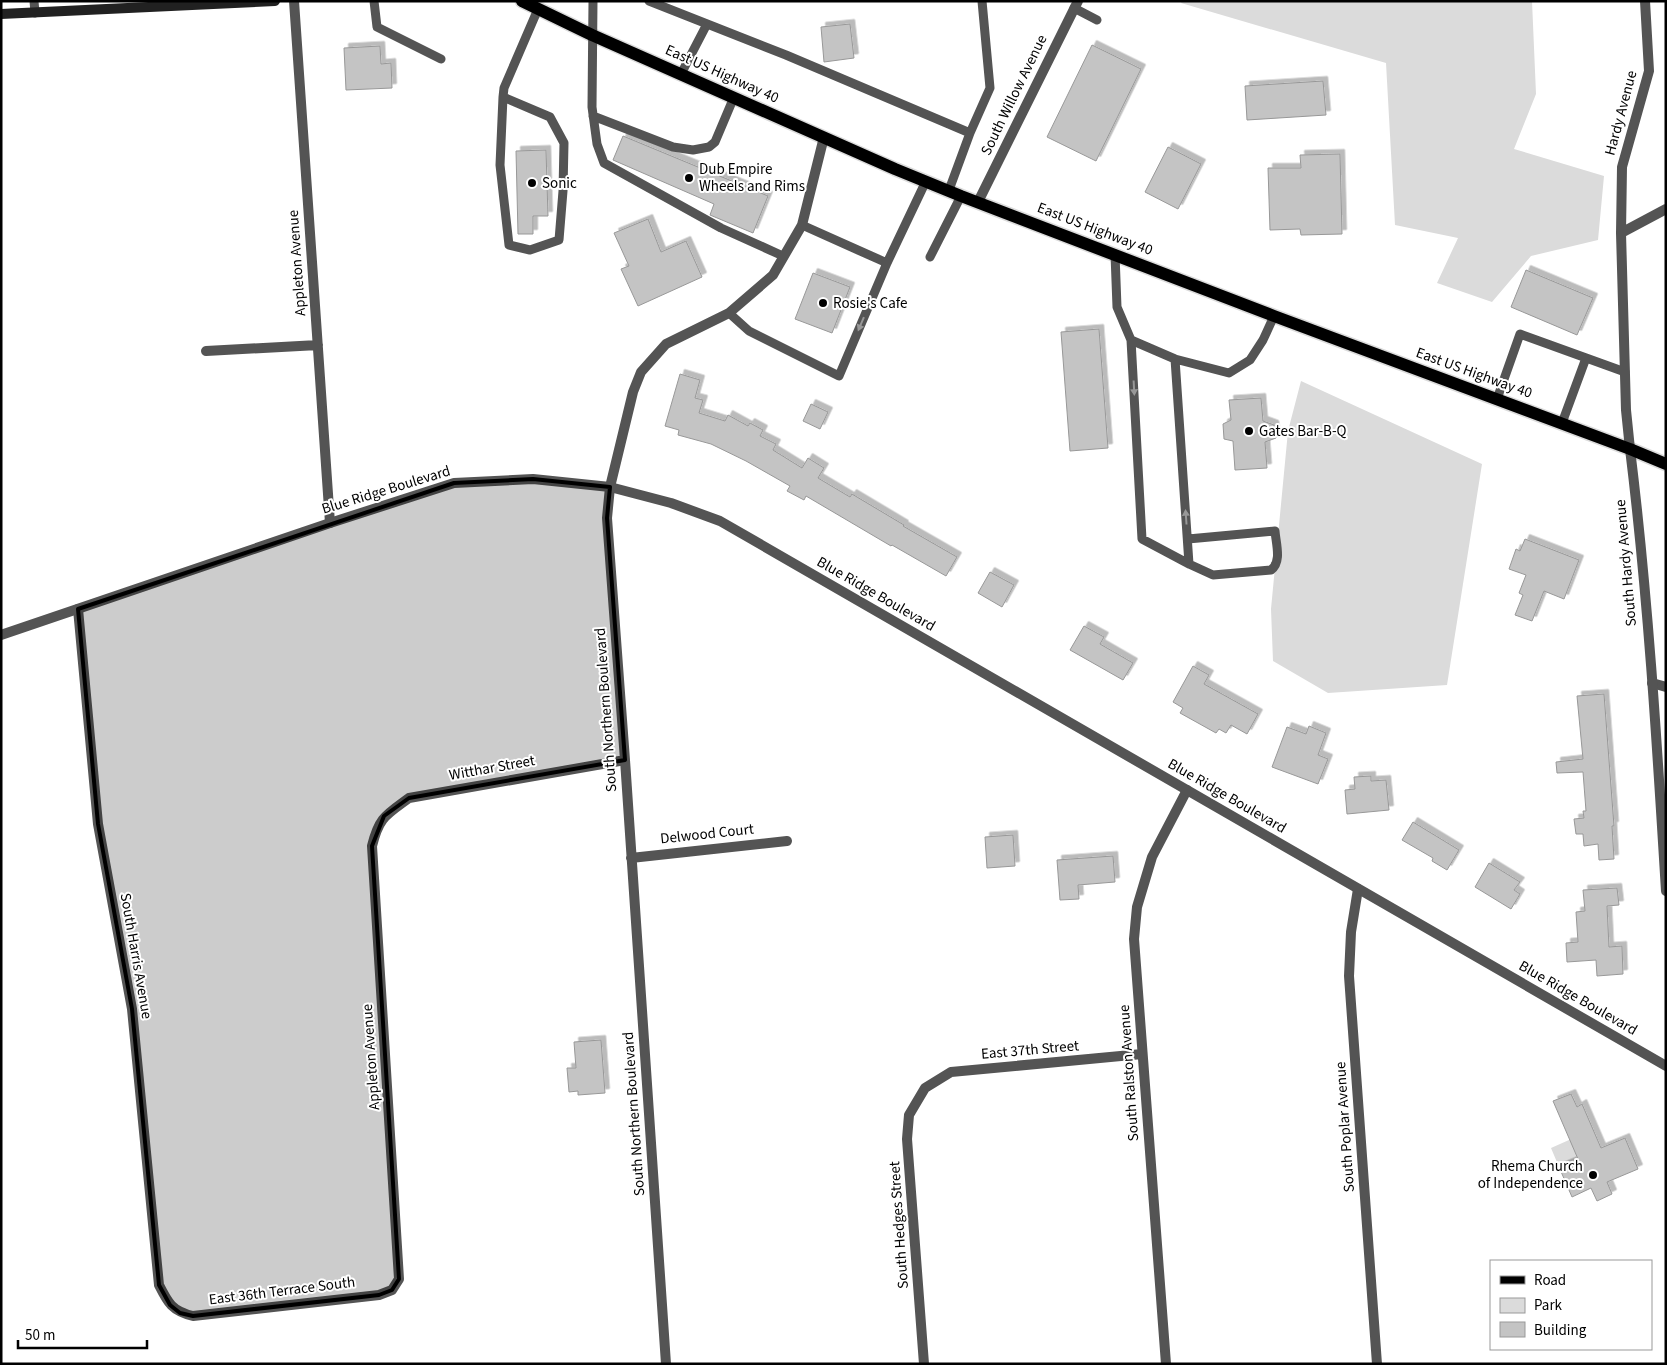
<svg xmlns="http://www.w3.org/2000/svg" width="1667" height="1365" viewBox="0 0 1667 1365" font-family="'Source Sans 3',sans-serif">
  <defs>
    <filter id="shadow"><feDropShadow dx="4.5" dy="-4.5" stdDeviation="0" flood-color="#0004"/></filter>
  </defs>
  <rect width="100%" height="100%" fill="#fff"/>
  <path fill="#dbdbdb" d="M1182,1H1532L1536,94L1514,149L1604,176L1598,240L1531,256L1492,302L1437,283L1458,238L1395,225L1386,63L1181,3Z
    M1301,381L1482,464L1447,685L1328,693L1273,661L1271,609L1288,431Z
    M1578,1136L1597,1150L1559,1167L1551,1148Z"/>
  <path fill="#c4c4c4" stroke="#989898" filter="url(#shadow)" d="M850,24L854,58L824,62L821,27Z
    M1092,45L1141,69L1096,161L1047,137Z
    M380,46L381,64L391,63L392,88L346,90L344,48Z
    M1323,81L1326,115L1247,120L1245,86Z
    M623,136L768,196L753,233L710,215L714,204L613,160Z
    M1168,147L1201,164L1178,209L1145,192Z
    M546,150L548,216H533V234H518L516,151Z
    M1340,154L1342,234L1301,235L1300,229L1270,230L1268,168H1301L1300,155Z
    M648,219L661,252L686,241L702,277L638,306L621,269L629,266L614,233Z
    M1526,270L1593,298L1577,335L1511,307Z
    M813,273L850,287L832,333L795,319Z
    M1099,329L1108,448L1070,451L1061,332Z
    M680,374L700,380L695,398L703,400L699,413L725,421L728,415L748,426L750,423L763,430L760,436L776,444L773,450L802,468L808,458L824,468L818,478L850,497L852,494L904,525L903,526L957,557L946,576L892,545L891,546L806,496L804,500L787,491L790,486L746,461L711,444L678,435L679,430L665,426Z
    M1261,398L1263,421L1274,425L1276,438L1265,442L1267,468L1235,470L1233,441L1224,439L1223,424L1231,420L1229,400Z
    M811,404L828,412L820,429L803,421Z
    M1525,539L1579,560L1564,599L1544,591L1532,621L1515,615L1523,595L1519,593L1526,575L1509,569L1516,549L1520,551Z
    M990,572L1014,585L1002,607L978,593Z
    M1084,626L1104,637L1100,644L1133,663L1123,680L1070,650Z
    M1193,666L1209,675L1204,684L1258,714L1247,734L1231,725L1226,733L1219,729L1216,733L1180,713L1183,708L1173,702Z
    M1604,694L1614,826H1612L1614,859L1599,860L1598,844L1584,846L1583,834H1576L1574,819L1584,818L1583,811H1586L1583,772L1557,773L1556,762L1583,759L1577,696Z
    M1309,726L1326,733L1318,755L1328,759L1318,784L1272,767L1287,727L1306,734Z
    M1371,776V781L1386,780L1389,810L1347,814L1345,790L1355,789L1354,777Z
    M1413,822L1459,850L1447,870L1432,861L1433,858L1402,840Z
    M1013,835L1015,866L987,868L985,837Z
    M1113,856L1115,882L1078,885L1079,899L1060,900L1057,860Z
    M1489,863L1520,882L1514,890L1520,894L1511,909L1475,887Z
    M1617,888L1619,905L1607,906L1609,947L1622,946L1623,974L1597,976L1596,960L1567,962L1566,943L1578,942L1576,912L1585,911L1583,890Z
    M601,1040L605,1093L578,1095V1091L569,1092L567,1068H576L574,1042Z
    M1571,1094L1577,1107L1582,1104L1601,1148L1625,1138L1638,1169L1607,1182L1612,1194L1597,1201L1591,1188L1572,1197L1559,1167L1578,1159L1553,1101Z"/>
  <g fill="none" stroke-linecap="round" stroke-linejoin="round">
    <g stroke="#dbdbdb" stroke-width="15">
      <path id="primary" d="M522,1L592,35L895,169L961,196L1274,316L1630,449L1666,464"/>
    </g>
    <path stroke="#545454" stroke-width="9" d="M34,1L35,13
      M374,1L377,27L441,59
      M593,1L592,107L597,144L604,163L721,228L783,256
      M649,1L786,55L970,133
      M1074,8L1097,20
      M681,74L707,24
      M503,97L550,117L564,143L563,191L559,240L530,250L509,245L500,165L503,97L504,88L538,9
      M593,116L673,147L693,150L709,147L715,142L734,97
      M949,190L970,133L990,88L982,1
      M802,225L887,263
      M1115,254L1117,307L1131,340L1142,539L1189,564L1175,359
      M930,257L961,196
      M729,313L749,331L839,376L887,263L926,181
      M1131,340L1175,359L1229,373L1250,360L1263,340L1274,316
      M1497,399L1520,334L1625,372
      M1562,423L1586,358
      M1188,539L1275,531C1276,544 1282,562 1271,570L1213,575L1189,564"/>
    <path stroke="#545454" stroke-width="10" d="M294,1L330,523
      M978,202L1078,1
      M1621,233L1666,209
      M206,351L318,345
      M1630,449L1626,410L1621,233L1622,167L1649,71L1645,1
      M78,609L98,824L132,1009L159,1285C168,1303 172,1311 193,1316L379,1295L392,1290L399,1279L372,846C379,817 386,815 409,798L625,760
      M1652,683L1666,687
      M631,858L787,841
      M1358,889L1351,932L1349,976L1377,1364
      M666,1364L625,760L607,518L610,487L633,392L641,372L666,344L729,313L773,275L802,225L824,137
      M924,1364L907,1139L909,1115L925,1088L951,1072L1142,1054
      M1166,1364L1134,939L1137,907L1152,857L1187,790"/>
    <path stroke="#545454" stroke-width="10" d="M1630,449C1648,595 1657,744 1666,891
      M1,635L330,523L454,483L533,479L610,487L671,503L720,521L1666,1066"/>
    <path stroke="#212121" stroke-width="10" d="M1,14L275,1"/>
    <use href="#primary" stroke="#000" stroke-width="12"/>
  </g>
  <defs><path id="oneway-solid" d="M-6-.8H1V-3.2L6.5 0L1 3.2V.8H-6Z" transform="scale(1.25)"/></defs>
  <g fill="#989898">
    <use href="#oneway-solid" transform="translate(861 324) rotate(113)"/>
    <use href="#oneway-solid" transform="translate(1134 388) rotate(87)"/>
    <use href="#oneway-solid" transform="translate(1186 517) rotate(-94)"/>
  </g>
  <path fill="#000" fill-opacity="0.2" stroke="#000" stroke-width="4" stroke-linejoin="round" d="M533,479L610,487L607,518L625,760L409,798L384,816L372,846L399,1279L392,1290L379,1295L193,1316L180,1313L170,1305L159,1285L132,1009L98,824L78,609L454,483Z"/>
  <g fill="#000" stroke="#fff" stroke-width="2">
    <circle cx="689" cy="178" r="5"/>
    <circle cx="532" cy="183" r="5"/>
    <circle cx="823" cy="303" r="5"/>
    <circle cx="1249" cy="431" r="5"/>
    <circle cx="1593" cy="1175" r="5"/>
  </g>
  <g text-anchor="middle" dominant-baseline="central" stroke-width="4" stroke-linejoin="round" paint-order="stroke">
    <g font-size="15" fill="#000" stroke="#fff">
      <text transform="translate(722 74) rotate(24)">East US Highway 40</text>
      <text transform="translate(1014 95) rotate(-64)">South Willow Avenue</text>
      <text transform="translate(1621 113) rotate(-75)">Hardy Avenue</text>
      <text transform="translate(1095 229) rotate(21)">East US Highway 40</text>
      <text transform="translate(297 263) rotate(-94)">Appleton Avenue</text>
      <text transform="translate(1474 373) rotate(20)">East US Highway 40</text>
      <text transform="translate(386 490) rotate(-17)">Blue Ridge Boulevard</text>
      <text transform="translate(1626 563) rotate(-95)">South Hardy Avenue</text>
      <text transform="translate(876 594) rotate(30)">Blue Ridge Boulevard</text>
      <text transform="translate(606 710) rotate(-94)">South Northern Boulevard</text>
      <text transform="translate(492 768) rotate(-10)">Witthar Street</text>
      <text transform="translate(1227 796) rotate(30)">Blue Ridge Boulevard</text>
      <text transform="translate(707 834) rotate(-6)">Delwood Court</text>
      <text transform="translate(136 956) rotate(80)">South Harris Avenue</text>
      <text transform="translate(1578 998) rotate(30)">Blue Ridge Boulevard</text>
      <text transform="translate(1030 1050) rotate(-5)">East 37th Street</text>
      <text transform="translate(371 1057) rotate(-94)">Appleton Avenue</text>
      <text transform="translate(1129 1073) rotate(-94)">South Ralston Avenue</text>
      <text transform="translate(634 1114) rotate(-94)">South Northern Boulevard</text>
      <text transform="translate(1345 1127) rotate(-94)">South Poplar Avenue</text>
      <text transform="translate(899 1225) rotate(-94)">South Hedges Street</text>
      <text transform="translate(282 1291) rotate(-7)">East 36th Terrace South</text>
    </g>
    <g font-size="15" fill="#000" stroke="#fff" text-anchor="start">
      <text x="699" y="169">Dub Empire<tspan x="699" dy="17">Wheels and Rims</tspan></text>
      <text x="542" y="183">Sonic</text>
      <text x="833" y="303">Rosie's Cafe</text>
      <text x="1259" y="431">Gates Bar-B-Q</text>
      <text x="1583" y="1166" text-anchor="end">Rhema Church<tspan x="1583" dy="17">of Independence</tspan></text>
    </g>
  </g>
  <rect width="1667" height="1365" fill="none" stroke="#000000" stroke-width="5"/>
  <rect x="1490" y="1260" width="162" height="90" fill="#ffffff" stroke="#999999"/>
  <rect x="1500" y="1276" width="25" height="8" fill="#000000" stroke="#999999"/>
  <text x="1534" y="1285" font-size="15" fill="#000000">Road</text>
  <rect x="1500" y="1298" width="25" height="15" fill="#dbdbdb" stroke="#999999"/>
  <text x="1534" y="1310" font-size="15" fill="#000000">Park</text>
  <rect x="1500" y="1322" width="25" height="15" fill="#c4c4c4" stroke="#999999"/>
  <text x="1534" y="1335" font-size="15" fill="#000000">Building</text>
  <path d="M18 1340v8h129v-8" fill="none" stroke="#000000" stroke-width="2.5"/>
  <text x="25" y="1340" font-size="15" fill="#000000" stroke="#ffffff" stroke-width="4" paint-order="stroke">50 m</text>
</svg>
